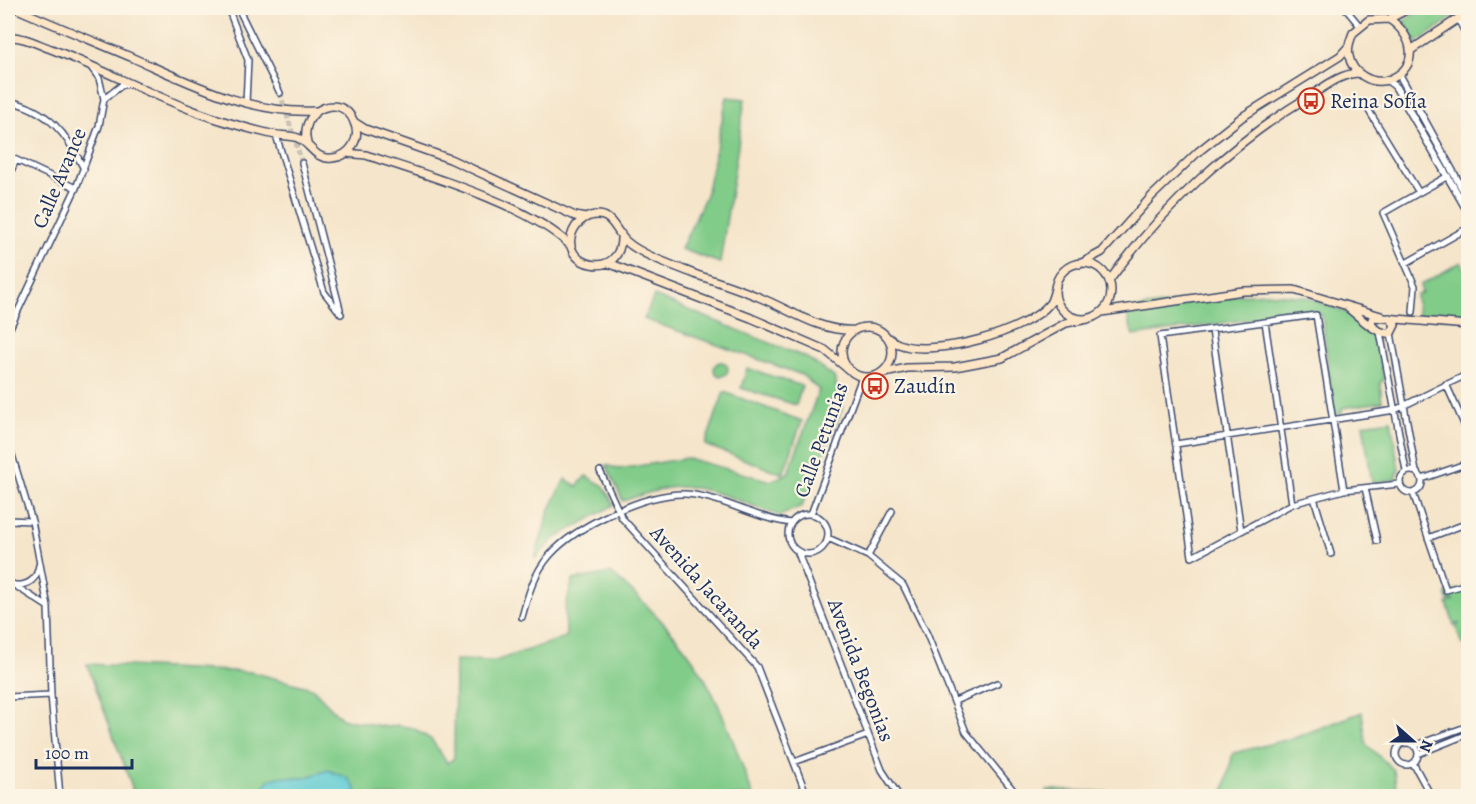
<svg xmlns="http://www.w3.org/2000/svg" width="1476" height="804" viewBox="0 0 1476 804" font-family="Alegreya,serif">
  <rect width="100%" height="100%" fill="#fcf5e5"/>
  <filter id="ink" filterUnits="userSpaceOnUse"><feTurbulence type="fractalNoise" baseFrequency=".0167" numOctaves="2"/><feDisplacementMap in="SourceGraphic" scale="12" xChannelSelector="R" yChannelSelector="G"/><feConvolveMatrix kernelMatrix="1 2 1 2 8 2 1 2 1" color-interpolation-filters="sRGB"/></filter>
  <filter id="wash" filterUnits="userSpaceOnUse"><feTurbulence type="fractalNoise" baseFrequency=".008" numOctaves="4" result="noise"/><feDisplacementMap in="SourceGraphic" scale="24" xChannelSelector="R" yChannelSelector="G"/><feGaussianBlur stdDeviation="1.35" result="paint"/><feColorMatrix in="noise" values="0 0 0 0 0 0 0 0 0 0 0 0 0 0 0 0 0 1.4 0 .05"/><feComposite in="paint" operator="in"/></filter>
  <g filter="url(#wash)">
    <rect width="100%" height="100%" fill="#f5e5ca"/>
    <path fill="#81cc89" stroke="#4e7e74" stroke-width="1.5" d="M1423,8H1466L1416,43L1404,21Z
      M727,97L745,99L720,263L681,249L706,195Z
      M1461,262L1468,275V319L1418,316L1416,295L1422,293L1420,285Z
      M1267,293L1306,297L1369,321L1377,342L1384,381L1380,382L1382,402L1342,408V413L1334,415L1322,316L1314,310L1133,336L1126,310L1220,296Z
      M654,296L807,358L834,377L843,407L802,506L780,516C752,506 711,487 682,487C662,487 642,495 623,501L606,465L619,469L687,458L771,481L788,473L819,390L802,375L644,319Z
      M714 369a7 7 0 1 1 14 0a7 7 0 1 1-14 0Z
      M747,368L802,386L796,405L741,388Z
      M724,392L802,421L783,474L705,445Z
      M1391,420L1399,470L1395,479L1372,483L1363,424Z
      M586,476L604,486L614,505L554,539L535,559L549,511L565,479L577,486Z
      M611,573C641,598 681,638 701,672C724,711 738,754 753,796H133L132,787L87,664L251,672L312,688L342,719L387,727L397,725L413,728L432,740L447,763L454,758L455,660L495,661L566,637L565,608L573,580Z
      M1468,587V643L1462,645L1456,627L1460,623L1454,625L1447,603L1454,600H1448L1446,593Z
      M1362,712L1366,744L1394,770L1397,796H1223L1233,753L1294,738Z
      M1047,790L1109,792V796H1047Z"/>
    <path fill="#5dcbd1" stroke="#3c7d98" stroke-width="1.5" d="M328,770L348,778L356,788L355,796H258L263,793L268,780L279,777L304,778Z"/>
  </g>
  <g filter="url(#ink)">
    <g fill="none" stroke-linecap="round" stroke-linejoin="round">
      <path stroke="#c9c1b4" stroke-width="5" stroke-dasharray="5 2.5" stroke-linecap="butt" d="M280,93L302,163"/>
      <g stroke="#3c4a6e" stroke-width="8">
        <path id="minor" d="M228,8L248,60L246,103
          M238,8L280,93
          M1345,8L1359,25
          M1458,19L1468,38
          M104,99L122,85L130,84
          M8,101C48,109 67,134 84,169
          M1366,106L1418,191
          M276,135L324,292L341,314
          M8,156L76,188
          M302,163L340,309
          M8,178L16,160
          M1460,184L1468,179
          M1406,263L1468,228
          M1413,312L1415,286L1383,213L1448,176
          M1265,322L1292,504
          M1212,330L1241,531
          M8,332L76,188L99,126L104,99L99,78L90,66
          M1380,332L1406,471
          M1391,333L1416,472
          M1446,384L1468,433
          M8,442L32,521L48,607L51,695L60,796
          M1176,444L1395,410L1468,374
          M1400 482a11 11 0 1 1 22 0a11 11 0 1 1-22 0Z
          M600,471L622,518L757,667L807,796
          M1422,479L1468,463
          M1365,488L1377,541
          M1344,490L1316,315L1160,336L1192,557L1292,504L1344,490L1399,484
          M1413,493L1446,590L1468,584
          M1314,498L1331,554
          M788 534a20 20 0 1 1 40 0a20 20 0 1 1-40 0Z
          M811,514L862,377
          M8,520L32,521
          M828,538L868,556L903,585L927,634L966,732L1018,796
          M1428,538L1468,523
          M798,553L882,770L899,796
          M868,556L892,511
          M8,581L48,607
          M15,585C29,586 37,579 39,565
          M522,617C528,595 534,573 550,555C576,526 645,493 685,494C721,496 755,519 791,523
          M8,697L51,695
          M955,701L997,683
          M1396 754a11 11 0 1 1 22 0a11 11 0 1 1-22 0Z
          M1414,746L1468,726
          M1418,754L1468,734
          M794,762L868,735
          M1413,763L1431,796"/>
      </g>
      <g stroke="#3c4a6e" stroke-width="9">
        <path id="tertiary" d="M1399,74L1468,199
          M1387,80L1395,86L1468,212"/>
      </g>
      <g stroke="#3c4a6e" stroke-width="10">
        <path id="secondary" d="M15,8C54,25 93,41 133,58C190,83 252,115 315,111
          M1389,19C1414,35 1421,68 1388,80C1371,85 1352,73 1349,56C1347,48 1350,41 1353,33L1369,20L1389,19L1410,8
          M8,37C23,36 37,44 51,49C100,68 147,93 197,112C221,121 246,128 271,134C280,136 290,135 298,138C311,144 315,160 332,158C349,157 362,139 354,122C342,91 298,109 307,143
          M1411,50L1468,12
          M354,122L365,129L450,159L575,216L585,218
          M346,153L366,155C424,174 528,204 571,246
          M621,234C624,283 557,267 573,231C576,224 583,218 590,216C613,210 614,231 627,242C643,256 678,267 697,275C719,282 740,289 761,298C790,310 823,333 855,330
          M608,263L751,318L825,350L849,370
          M1055 291a28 28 0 1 1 56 0a28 28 0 1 1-56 0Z
          M1080,264L1102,252L1152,196L1198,152L1242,117L1340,56L1348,47
          M1109,281C1162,208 1235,140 1313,94C1327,85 1341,74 1358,73
          M1348,308C1360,317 1376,335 1391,333L1395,325L1390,318
          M1102,312L1243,291L1294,290L1381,316
          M842 352a25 25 0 1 1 50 0a25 25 0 1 1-50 0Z
          M1374,328L1371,322L1373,317L1468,325
          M887,337C891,339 895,343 899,344C933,358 1028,332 1050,303C1053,298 1054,291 1056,286
          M880,374L907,368L955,367L1002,358L1066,323L1088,319"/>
      </g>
      <use href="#minor" stroke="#fff" stroke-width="5"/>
      <use href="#tertiary" stroke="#fff" stroke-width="6"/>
      <use href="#secondary" stroke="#fee5c5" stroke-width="7"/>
    </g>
  </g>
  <defs>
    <g id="bus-ring" transform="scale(1.35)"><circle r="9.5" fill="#fcf5e5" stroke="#c8321e" stroke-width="1.5"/><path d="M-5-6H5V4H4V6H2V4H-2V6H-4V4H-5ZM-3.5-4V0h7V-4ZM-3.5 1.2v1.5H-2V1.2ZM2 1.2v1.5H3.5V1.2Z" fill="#c8321e"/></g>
  </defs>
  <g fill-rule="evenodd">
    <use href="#bus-ring" x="1311" y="101"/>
    <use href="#bus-ring" x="875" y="386"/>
  </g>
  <g text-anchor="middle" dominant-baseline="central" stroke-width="4.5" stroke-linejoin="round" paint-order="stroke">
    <g font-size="21" fill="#1b2f5e" stroke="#fcf5e5" text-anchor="start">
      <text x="1330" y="101">Reina Sofía</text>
      <text x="894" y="386">Zaudín</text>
    </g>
    <g font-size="21" fill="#1b2f5e" stroke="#fcf5e5">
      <text transform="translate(59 178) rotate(-67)">Calle Avance</text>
      <text transform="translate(821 440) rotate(-70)">Calle Petunias</text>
      <text transform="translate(707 587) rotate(48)">Avenida Jacaranda</text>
      <text transform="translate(861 670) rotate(69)">Avenida Begonias</text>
    </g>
  </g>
  <rect width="1476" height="804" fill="none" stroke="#fcf5e5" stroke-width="30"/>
  <g transform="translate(1413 741) rotate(111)" stroke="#fcf5e5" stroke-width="4.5" paint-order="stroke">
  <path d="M0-4.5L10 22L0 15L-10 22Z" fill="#1b2f5e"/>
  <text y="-9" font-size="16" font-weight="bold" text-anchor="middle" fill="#1b2f5e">N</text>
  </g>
  <path d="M36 759v9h96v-9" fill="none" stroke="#1b2f5e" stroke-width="3"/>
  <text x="45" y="759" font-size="18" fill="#1b2f5e" stroke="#fcf5e5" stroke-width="4.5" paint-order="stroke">100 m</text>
</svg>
